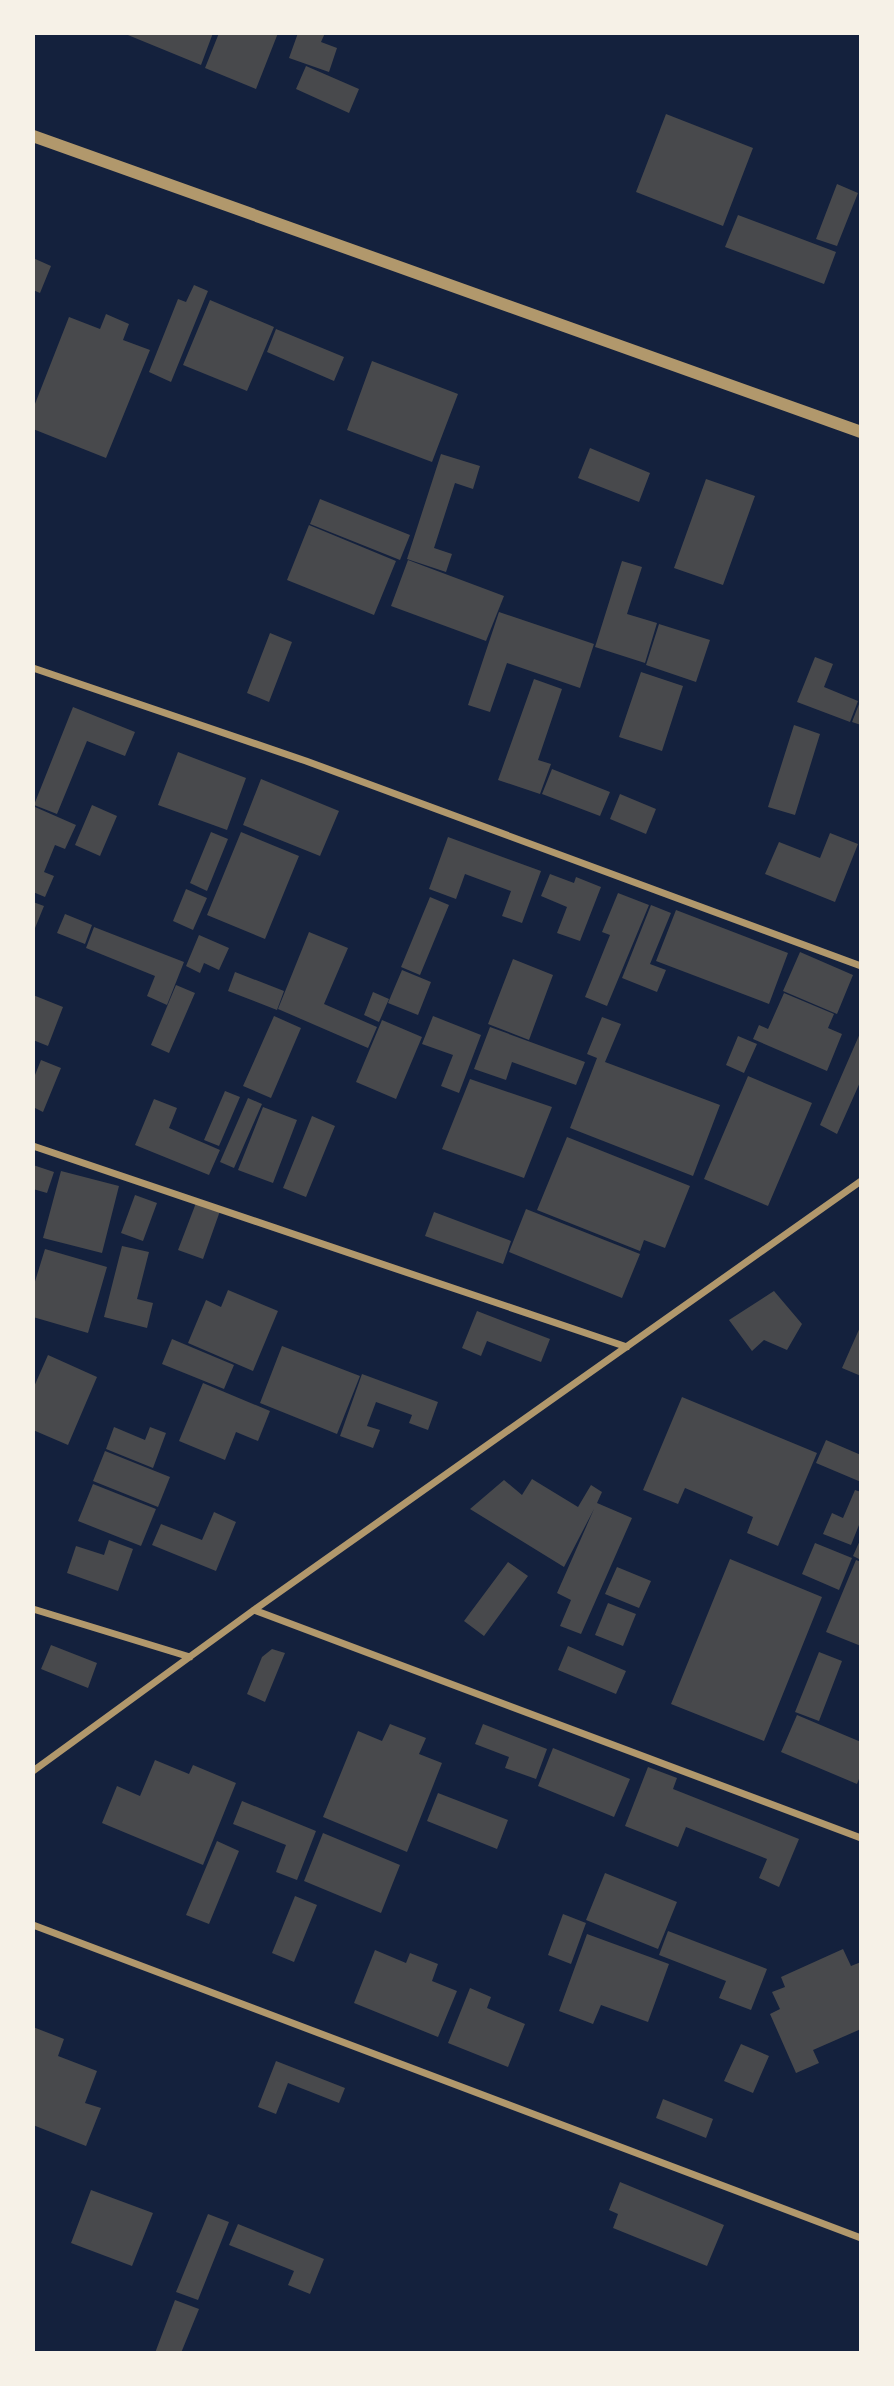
<svg xmlns="http://www.w3.org/2000/svg" width="894" height="2386" viewBox="0 0 894 2386" font-family="Georgia,serif">
  <rect width="100%" height="100%" fill="#14213d"/>
  <path fill="#48494c" d="M123,33H213L201,65Z
    M219,33H278L256,89L205,68Z
    M298,33H325L321,42L337,48L329,72L289,58Z
    M306,66L359,89L349,113L296,89Z
    M666,114L753,148L723,226L636,192Z
    M837,184L858,193L837,246L816,239Z
    M738,215L836,252L824,284L725,247Z
    M33,258L51,266L40,293L33,290Z
    M194,285L208,291L171,382L149,372L178,299L186,302Z
    M210,300L274,327L247,391L183,365Z
    M106,314L129,324L123,340L150,350L106,458L33,429V409L69,317L100,329Z
    M276,329L344,357L334,381L267,352Z
    M372,361L458,394L432,462L347,430Z
    M590,448L650,473L639,502L578,478Z
    M441,454L480,466L473,489L455,483L434,548L452,554L446,572L407,559Z
    M706,479L755,496L723,585L674,568Z
    M320,499L410,535L400,560L310,524Z
    M309,525L396,561L374,615L287,580Z
    M408,560L504,596L486,641L391,606Z
    M622,561L642,567L627,614L657,623L645,663L595,647Z
    M499,612L594,644L580,688L507,663L490,712L468,705Z
    M659,624L710,640L696,682L646,665Z
    M270,633L292,642L269,702L247,693Z
    M815,657L833,664L824,687L858,701L850,722L797,702Z
    M641,672L683,686L662,751L619,737Z
    M534,679L562,689L538,760L551,764L540,794L498,780Z
    M861,699V725L852,722Z
    M73,707L135,732L125,756L87,741L57,814L34,805Z
    M794,725L820,734L795,815L768,807Z
    M178,752L246,778L227,830L158,805Z
    M552,769L610,792L600,816L542,794Z
    M261,779L339,811L320,856L243,825Z
    M620,794L656,809L646,834L610,819Z
    M92,805L117,816L100,856L75,845Z
    M35,807L76,825L65,849L55,845L44,872L54,876L45,897L33,892Z
    M211,832L228,839L207,891L190,883Z
    M241,832L299,856L265,939L207,915Z
    M830,833L858,844L835,902L765,874L779,842L820,858Z
    M448,837L541,871L522,923L502,916L511,891L465,874L456,899L429,889Z
    M550,874L574,883L576,877L601,887L580,941L557,933L567,907L541,896Z
    M186,889L207,898L193,930L173,921Z
    M618,893L649,905L607,1006L585,997L610,935L602,932Z
    M430,897L449,905L420,975L401,967Z
    M33,902L44,906L33,933Z
    M651,905L671,913L650,964L666,970L657,992L622,978Z
    M676,910L788,953L769,1004L656,961Z
    M65,914L92,925L85,944L57,933Z
    M94,927L184,962L167,1005L147,996L155,976L86,948Z
    M309,932L348,948L324,1004L377,1027L368,1048L278,1009Z
    M199,935L229,948L219,970L204,963L200,973L186,966Z
    M800,952L853,975L837,1014L783,991Z
    M513,959L553,975L529,1040L488,1024Z
    M402,970L431,982L418,1015L388,1003Z
    M235,972L284,991L277,1010L228,991Z
    M176,985L195,993L169,1053L151,1045Z
    M373,992L389,999L379,1022L364,1015Z
    M784,993L834,1014L828,1028L842,1034L827,1071L753,1039L759,1025L768,1029Z
    M33,995L63,1007L48,1046L33,1040Z
    M274,1016L301,1028L271,1098L243,1086Z
    M433,1016L481,1035L459,1093L441,1086L453,1055L422,1044Z
    M602,1017L621,1024L605,1062L720,1105L693,1176L570,1128L597,1058L587,1054Z
    M382,1020L422,1037L396,1099L356,1082Z
    M490,1027L585,1062L576,1085L512,1062L506,1080L474,1069Z
    M861,1031V1080L837,1134L820,1125Z
    M738,1036L757,1044L744,1073L726,1065Z
    M41,1060L61,1068L43,1112L33,1107V1080Z
    M748,1076L812,1103L768,1206L704,1179Z
    M470,1079L552,1107L524,1178L442,1149Z
    M225,1091L240,1097L219,1146L204,1140Z
    M248,1098L262,1104L234,1168L220,1162Z
    M154,1099L177,1108L169,1128L220,1150L209,1175L135,1145Z
    M263,1107L297,1120L273,1183L238,1170Z
    M312,1116L335,1126L306,1197L283,1188Z
    M567,1137L690,1186L665,1248L644,1240L640,1251L537,1210Z
    M33,1165L54,1172L47,1193L33,1189Z
    M61,1171L119,1186L102,1253L43,1238Z
    M135,1195L157,1203L143,1241L121,1233Z
    M196,1203L220,1211L203,1259L178,1250Z
    M526,1209L640,1254L622,1298L509,1252Z
    M434,1212L511,1241L503,1264L425,1236Z
    M122,1246L149,1252L137,1299L153,1303L147,1328L104,1317Z
    M45,1249L107,1267L88,1333L33,1317V1288Z
    M228,1290L278,1311L253,1371L188,1343L206,1300L221,1307Z
    M774,1291L802,1324L787,1350L764,1340L752,1351L729,1320Z
    M477,1311L550,1339L541,1362L487,1341L481,1356L462,1348Z
    M861,1325V1376L842,1368Z
    M172,1339L234,1365L224,1389L162,1364Z
    M282,1346L360,1376L337,1434L260,1403Z
    M48,1355L97,1377L68,1445L33,1430V1389Z
    M362,1374L438,1402L428,1430L409,1423L412,1415L376,1402L367,1426L380,1430L373,1448L340,1436Z
    M203,1383L270,1411L258,1441L236,1432L225,1460L179,1441Z
    M682,1397L817,1453L778,1546L747,1533L753,1517L685,1488L678,1504L643,1490Z
    M114,1427L145,1440L150,1427L166,1433L153,1468L106,1449Z
    M826,1440L861,1455V1482L816,1463Z
    M105,1451L170,1477L158,1507L93,1481Z
    M532,1479L578,1507L591,1485L602,1492L597,1503L632,1518L581,1634L560,1626L571,1600L557,1593L594,1509L564,1567L470,1509L504,1480L522,1495Z
    M93,1484L156,1509L141,1546L78,1521Z
    M855,1490L861,1492V1520L851,1545L823,1534L832,1513L843,1518Z
    M214,1512L236,1522L216,1571L152,1545L161,1524L202,1540Z
    M861,1538V1560L853,1556Z
    M109,1540L133,1549L118,1591L67,1573L76,1546L104,1555Z
    M815,1543L852,1558L839,1590L802,1574Z
    M730,1559L822,1597L764,1741L671,1704Z
    M856,1560L861,1562V1646L826,1632Z
    M508,1562L528,1576L484,1636L464,1621Z
    M617,1567L651,1581L639,1608L605,1594Z
    M608,1603L636,1614L623,1646L595,1635Z
    M51,1645L97,1663L88,1688L41,1669Z
    M568,1646L626,1671L616,1694L558,1670Z
    M272,1649L285,1653L265,1702L247,1694L262,1657Z
    M819,1652L842,1661L819,1721L795,1712Z
    M797,1715L861,1742V1774L857,1784L781,1752Z
    M390,1724L426,1738L419,1754L442,1763L407,1852L323,1817L358,1731L382,1741Z
    M483,1724L547,1749L536,1779L505,1768L509,1757L475,1744Z
    M553,1748L630,1779L614,1817L538,1786Z
    M155,1760L189,1774L193,1765L236,1783L203,1865L102,1823L117,1786L140,1796Z
    M648,1767L677,1778L673,1789L799,1839L779,1887L759,1878L767,1859L686,1827L678,1847L625,1826Z
    M438,1793L508,1820L497,1849L427,1821Z
    M242,1801L316,1831L297,1880L276,1872L286,1845L233,1824Z
    M323,1833L400,1865L381,1913L304,1881Z
    M217,1841L239,1851L209,1924L186,1915Z
    M605,1873L677,1902L658,1949L586,1920Z
    M295,1896L317,1905L294,1962L272,1953Z
    M563,1914L586,1923L571,1964L548,1955Z
    M668,1931L767,1969L751,2010L719,1998L726,1981L659,1955Z
    M587,1934L669,1964L648,2022L601,2005L593,2024L559,2011Z
    M843,1949L851,1966L861,1962V2029L813,2050L819,2063L796,2073L770,2014L780,2009L772,1992L785,1987L781,1977Z
    M375,1950L406,1963L410,1953L438,1964L432,1981L457,1991L438,2037L354,2003Z
    M470,1988L491,1997L487,2008L525,2024L508,2067L448,2043Z
    M33,2027L64,2039L58,2056L97,2071L85,2103L101,2108L86,2146L33,2125Z
    M741,2044L769,2056L753,2093L724,2081Z
    M276,2061L345,2088L339,2103L288,2083L276,2114L258,2107Z
    M663,2099L713,2119L706,2138L656,2118Z
    M620,2182L724,2225L707,2266L613,2228L618,2214L609,2210Z
    M91,2190L153,2213L132,2266L71,2243Z
    M208,2214L229,2222L198,2300L176,2292Z
    M238,2224L324,2259L310,2294L288,2285L294,2271L229,2245Z
    M175,2300L199,2309L181,2353H155Z"/>
  <g fill="none" stroke-linecap="round" stroke-linejoin="round">
    <path stroke="#b1986c" stroke-width="7" d="M33,668L306,761L861,966
      M33,1146L627,1347
      M33,1609L190,1657
      M254,1610L861,1838
      M33,1771L254,1610L861,1181
      M33,1925L861,2238"/>
    <path stroke="#b1986c" stroke-width="12" d="M33,136L861,432"/>
  </g>
  <rect width="894" height="2386" fill="none" stroke="#f6f1e7" stroke-width="70"/>
</svg>
